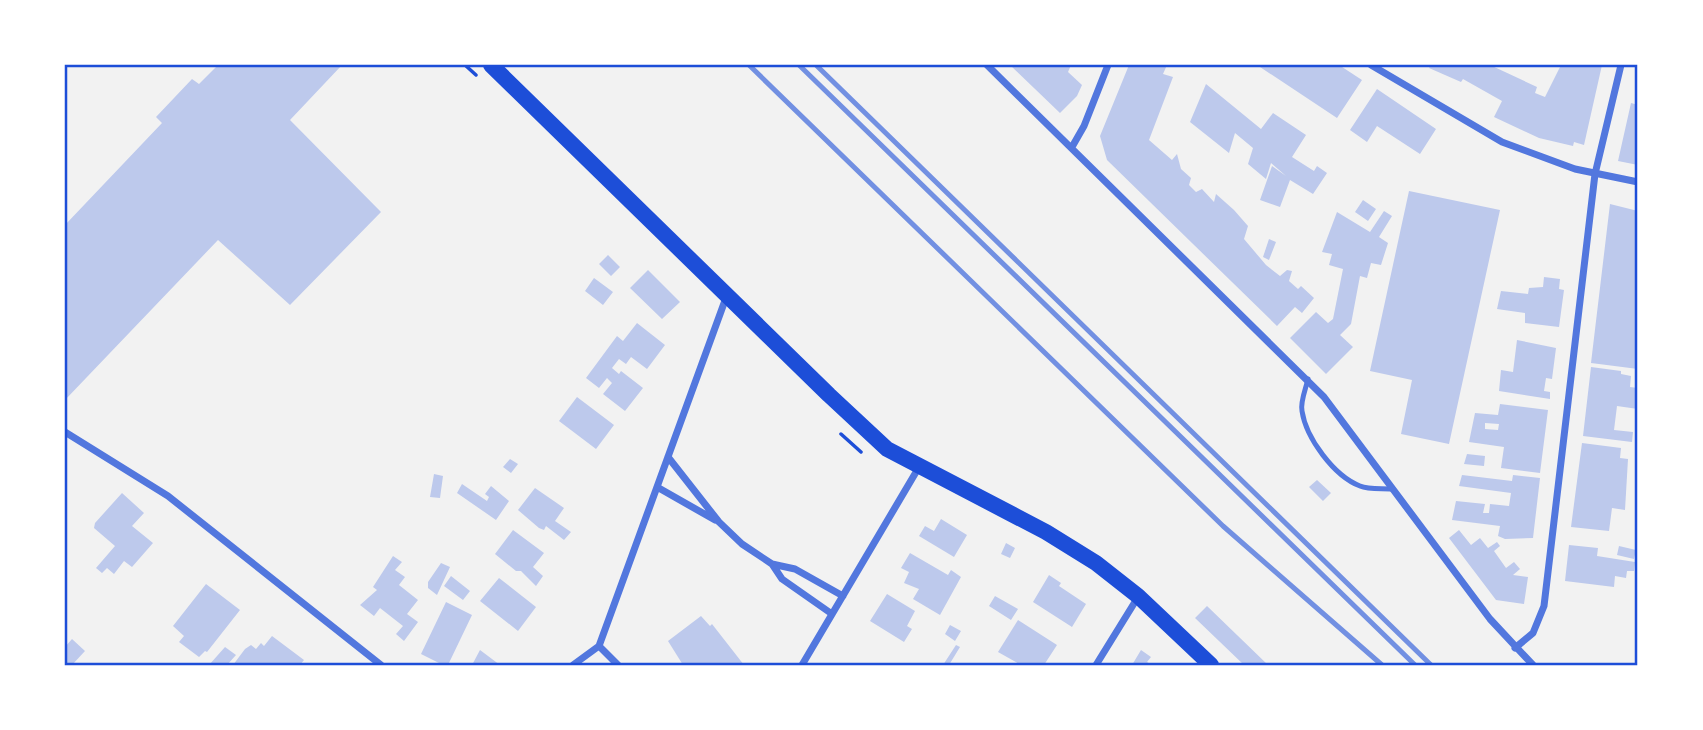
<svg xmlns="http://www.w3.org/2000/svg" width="1703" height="730" viewBox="0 0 1703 730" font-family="Karla,sans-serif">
  <rect width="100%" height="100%" fill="#f2f2f2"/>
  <path fill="#bdc9ec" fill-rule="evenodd" d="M218,65H342L290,120L381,212L290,305L218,240L65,400V225L162,123L156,117L192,79L199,84Z
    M1010,65H1071L1068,72L1082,85L1077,96L1060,113Z
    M1129,65H1167L1163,74L1173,77L1149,140L1172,160L1177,154L1181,169L1191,178L1189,185L1196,192L1202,189L1214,202L1216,194L1234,210L1248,226L1244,239L1266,265L1280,276L1287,270L1292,271L1289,281L1298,289L1301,286L1314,298L1302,313L1295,307L1277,326L1107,160L1100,136Z
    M1257,65H1339L1362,80L1337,118Z
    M1431,65H1490L1537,87L1535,93L1545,97L1561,65H1602L1584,145L1574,142L1573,146L1539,138L1494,117L1502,101L1463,79L1461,82L1429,68Z
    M1206,84L1261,129L1273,113L1306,135L1292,157L1314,171L1317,166L1327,173L1313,194L1290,180L1280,207L1260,200L1272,166L1286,176L1271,163L1266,179L1248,164L1253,148L1235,133L1229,153L1190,122Z
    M1377,89L1436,129L1420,154L1377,126L1367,142L1350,130Z
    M1631,103L1638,105V165L1618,161Z
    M1409,191L1500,210L1449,444L1401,434L1412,380L1370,371Z
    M1363,200L1376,209L1368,221L1355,212Z
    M1610,204L1638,211V305L1635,326H1638V369L1591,363Z
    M1384,211L1392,216L1379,237L1388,243L1381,265L1371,263L1367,278L1360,276L1351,324L1340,335L1353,347L1326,374L1290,338L1316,312L1328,323L1333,319L1343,269L1329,265L1332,254L1322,252L1337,212L1370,232Z
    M1269,239L1276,242L1269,260L1263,257Z
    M608,255L620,267L611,276L599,264Z
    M648,270L680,302L662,319L630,288Z
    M1544,277L1560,279L1559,289L1564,290L1559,327L1525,323V313L1497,309L1501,291L1528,294L1529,288L1543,287Z
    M594,278L613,292L603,305L585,291Z
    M637,323L665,345L647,369L631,357L626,364L619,359L612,368L619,374L621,371L643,388L625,411L603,394L612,383L607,378L599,388L586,378L617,336L623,341Z
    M1517,340L1556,348L1552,379L1546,378L1544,391L1550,392V399L1499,391L1501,370L1513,372Z
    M1591,367L1621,371V374L1631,376L1630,387L1638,388V409L1617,406L1614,430L1633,432L1632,442L1583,436Z
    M577,397L614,425L596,449L559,421Z
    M1500,404L1548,410L1540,473L1501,468L1504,447L1469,442L1475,413L1498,415ZM1485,423L1499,424L1498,430L1485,429Z
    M1582,443L1621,448L1620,458L1628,459L1625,510L1612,508L1609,531L1571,527Z
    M1467,454L1485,456L1484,466L1464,464Z
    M510,459L518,464L511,473L503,467Z
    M434,474L443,476L440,498L430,497Z
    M1462,475L1512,481L1513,475L1540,478L1533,538L1505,539L1498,536L1500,526L1452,520L1456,501L1485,504L1483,513H1489L1490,504L1509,506L1511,493L1459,486Z
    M1317,480L1331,493L1323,501L1309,487Z
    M462,484L487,501L489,497L485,494L491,486L509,501L496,520L457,493Z
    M535,488L564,508L555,521L571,532L564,540L546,526L544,530L539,528L518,510Z
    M122,493L144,513L132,526L153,543L132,567L124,561L114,574L107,568L102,573L96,568L115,546L94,528L95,523Z
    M941,519L967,535L954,557L919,536L925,526L934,531Z
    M513,530L544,553L533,567L543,576L536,586L521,571H516L495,554Z
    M1459,530L1471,545L1480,538L1488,548L1497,542L1500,546L1494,551L1506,568L1514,562L1520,569L1513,575L1528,577L1524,604L1496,600L1449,538Z
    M1006,543L1015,548L1010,558L1001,554Z
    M1569,545L1598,548L1597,556L1635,562L1634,571H1627L1626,578L1615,576L1614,587L1565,581Z
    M1619,546L1636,550L1634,559L1617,555Z
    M910,553L948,575L951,570L961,577L940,615L913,599L919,589L904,583L909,572L901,568Z
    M393,556L402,562L395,570L405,577L399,585L418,600L407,614L418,622L404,641L396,634L403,626L380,608L374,616L360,605L377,590L373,587Z
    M441,563L450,567L437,595L428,588V582Z
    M1049,575L1061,583L1059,586L1086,604L1072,627L1033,602Z
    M451,576L470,591L463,600L444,586Z
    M499,578L536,607L518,631L480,601Z
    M206,584L240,610L207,652L205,651L199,657L179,642L184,636L173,626Z
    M887,594L915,611L907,626L912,629L904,642L870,621Z
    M995,596L1018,609L1011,620L989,606Z
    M446,602L472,615L448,665H443L421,654Z
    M1207,606L1268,665H1244L1195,618Z
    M701,616L710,626L712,624L744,665H683L668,641Z
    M1018,620L1057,645L1044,665H1021L998,652Z
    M950,625L961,631L955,641L945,634Z
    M272,636L304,660L300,665H233L245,649L251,645L256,649L261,643L264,646Z
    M72,639L85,651L72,665H65V647Z
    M956,645L960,647L949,665H943Z
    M225,647L236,655L227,665H209Z
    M480,650L500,665H472Z
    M1141,650L1151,657L1147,662L1152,665H1132Z"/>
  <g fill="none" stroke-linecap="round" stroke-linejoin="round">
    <path stroke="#1d4ed8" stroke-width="3.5" d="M465,65L476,75
      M841,434L861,452"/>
    <path stroke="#5277de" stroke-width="5" d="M1308,379C1306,388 1300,402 1302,411C1306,438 1334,476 1360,486C1369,490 1383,488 1392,489"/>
    <path stroke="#5277de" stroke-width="7" d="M987,65L1324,397L1490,619L1533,665
      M1371,65L1502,142L1575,169L1638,182
      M1072,147L1084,126L1108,65
      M65,432L168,496L381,665
      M668,457L719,522L742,544L772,564L795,569L843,596
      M657,487L715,520
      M772,564L782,579L832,614
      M599,646L618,665
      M1515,648L1533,633L1544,606L1595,174L1621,65
      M573,665L599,646L727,295
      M802,665L919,467
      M1096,665L1138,597"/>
    <path stroke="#1d4ed8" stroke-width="16" d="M491,65L829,395L887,449L1046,532L1096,563L1138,596L1211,665"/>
    <path stroke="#7290e2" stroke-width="5" d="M749,65L1223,526L1382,665
      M799,65L1415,665
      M816,65L1431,665"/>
  </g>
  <rect width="1703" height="730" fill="none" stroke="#ffffff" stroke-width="133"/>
  <rect x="66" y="66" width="1570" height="598" fill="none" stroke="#1d4ed8" stroke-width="2.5"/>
</svg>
